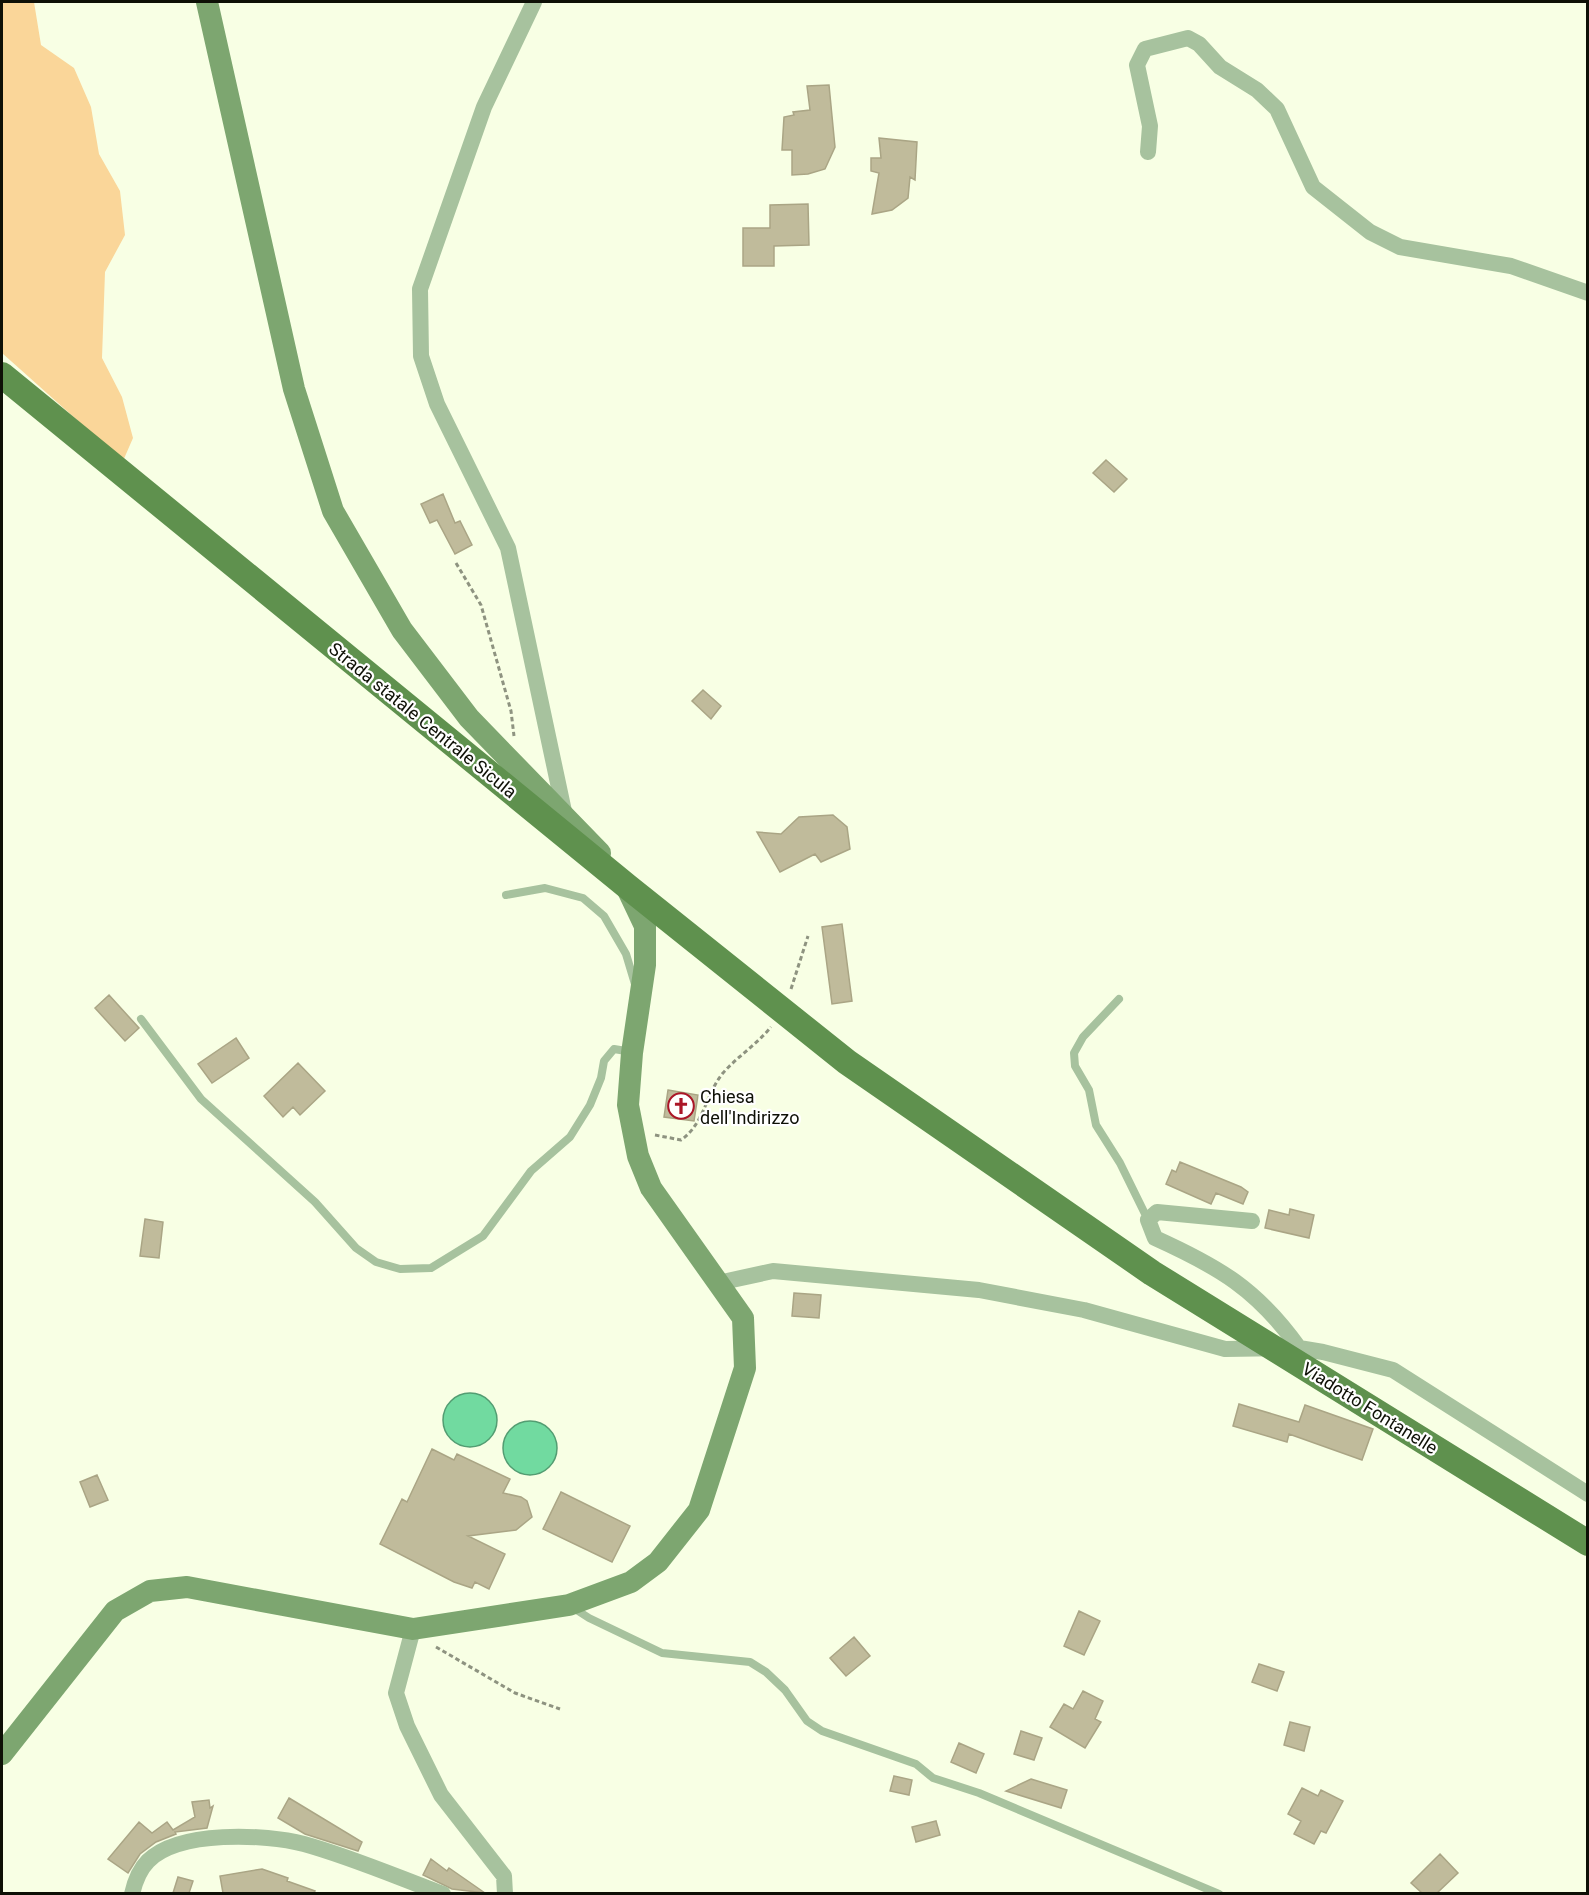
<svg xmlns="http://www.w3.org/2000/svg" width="1589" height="1895" viewBox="0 0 1589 1895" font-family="Roboto,sans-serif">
  <rect width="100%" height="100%" fill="#f8ffe4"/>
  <path fill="#fad699" d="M2,2H34L41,45L74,68L91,107L99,154L120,191L125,235L105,272L102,358L122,397L133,438L123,461L2,353Z"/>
  <path fill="#71daa0" stroke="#539d72" stroke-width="1.5" d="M443 1420a27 27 0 1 1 54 0a27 27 0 1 1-54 0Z
    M503 1448a27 27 0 1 1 54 0a27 27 0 1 1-54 0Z"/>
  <path fill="#c0bb9b" stroke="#aaa585" stroke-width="1.5" d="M829,85L835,147L825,169L808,174L792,175V150H782L784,117L794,115L793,112L810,110L807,86Z
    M879,138L917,142L915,180L910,177L908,198L892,210L872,214L879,173L871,171V158H881Z
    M808,204L809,245L774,246V266H743V228H770V205Z
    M1106,460L1127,479L1114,492L1093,473Z
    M443,494L455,523L460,521L472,545L455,554L437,520L430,523L421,504Z
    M703,690L721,706L711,719L692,701Z
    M833,815L847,827L850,849L821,862L815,854L780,872L757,832L781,834L799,817Z
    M842,924L852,1001L832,1004L822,927Z
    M109,995L139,1028L125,1041L95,1008Z
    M236,1038L249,1058L212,1083L198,1064Z
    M298,1063L325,1091L300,1115L293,1107L283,1117L264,1096Z
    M668,1090L698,1095L694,1121L664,1117Z
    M1180,1162L1241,1187L1248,1192L1243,1204L1216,1193L1211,1204L1166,1184L1172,1170L1176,1172Z
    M1290,1209L1314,1215L1309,1238L1265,1228L1269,1210L1289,1215Z
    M145,1219L163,1222L159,1258L140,1256Z
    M794,1293L821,1295L819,1318L792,1316Z
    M1239,1404L1299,1422L1305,1405L1373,1429L1362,1460L1289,1434L1287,1442L1233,1426Z
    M432,1449L454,1460L457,1454L510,1479L503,1493L521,1497L527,1501L532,1517L516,1530L468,1536L505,1554L489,1589L475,1582L472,1588L454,1582L380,1544L402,1499L407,1502Z
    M97,1475L108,1500L90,1507L80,1482Z
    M561,1492L630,1526L612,1562L543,1529Z
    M1079,1611L1100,1621L1084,1655L1064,1646Z
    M854,1637L870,1656L846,1676L830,1658Z
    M1259,1664L1284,1672L1277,1691L1252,1682Z
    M1083,1691L1103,1701L1095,1719L1101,1722L1085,1748L1050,1727L1064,1704L1073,1709Z
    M1290,1722L1310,1727L1304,1751L1284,1745Z
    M1021,1731L1042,1738L1034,1760L1014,1754Z
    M959,1743L984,1754L976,1773L951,1762Z
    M894,1776L912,1780L909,1795L890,1791Z
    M1031,1779L1067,1790L1061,1808L1006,1791Z
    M1302,1788L1318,1796L1321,1790L1343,1801L1326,1833L1321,1831L1314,1844L1294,1834L1301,1821L1288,1814Z
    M289,1798L362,1842L358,1851L305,1834L278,1818Z
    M209,1800L210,1808L213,1806L207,1828L175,1832L176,1834L156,1842L140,1854L128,1873L108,1859L139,1822L152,1833L167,1822L173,1830L195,1817L192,1802Z
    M936,1821L940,1835L916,1842L912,1827Z
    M1440,1854L1458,1873L1437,1893H1422L1411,1883Z
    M431,1859L447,1871L449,1868L485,1893L452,1889L423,1875Z
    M262,1869L288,1878L287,1881L315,1891L314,1893H223L220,1876Z
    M178,1877L193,1881L189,1893H173Z"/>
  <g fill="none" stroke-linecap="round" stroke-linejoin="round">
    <path stroke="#8e9380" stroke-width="3" stroke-dasharray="4.5 3" stroke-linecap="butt" d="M456,563L481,605L511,711L514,736
      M791,989L808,936
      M655,1135L681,1140C705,1123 705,1095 723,1073C737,1057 757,1044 771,1027
      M436,1647L515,1693L560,1709"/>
    <path stroke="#a7c29e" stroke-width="8" d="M506,895L545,888L583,898L604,916L626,954L635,984
      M1119,999L1083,1037L1074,1053L1075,1066L1089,1090L1096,1125L1120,1163L1148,1220
      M141,1019L201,1099L315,1202L356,1248L376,1262L400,1269L431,1268L483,1236L531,1171L570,1137L590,1105L601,1078L604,1061L614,1049L632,1052
      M572,1607L589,1618L662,1653L750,1662L766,1672L785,1690L807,1721L822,1731L916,1764L933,1778L979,1793L1219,1894"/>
    <path stroke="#a7c29e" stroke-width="16" d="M534,2L484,107L420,289L421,356L437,404L508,548L565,816
      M1148,152L1150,126L1137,65L1145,49L1188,38L1199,44L1220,67L1257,90L1277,109L1313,187L1370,232L1400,247L1511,266L1588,293
      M1252,1221L1157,1212L1148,1220L1155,1238C1219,1267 1257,1289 1299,1348
      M718,1283L773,1271L979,1290L1084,1310L1225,1349L1299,1348L1323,1352L1393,1370L1588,1494
      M413,1629L396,1693L407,1726L441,1795L504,1876L505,1894
      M132,1894C135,1881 139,1870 148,1861C179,1830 265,1834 304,1844C351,1857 397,1877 443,1894"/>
    <path stroke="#7da670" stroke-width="22" d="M207,2L294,389L333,511L402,630L469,718L600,853
      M2,1754L115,1611L150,1591L187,1587L413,1629L569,1605L631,1582L658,1562L699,1510L745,1368L743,1318L651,1188L638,1156L628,1105L632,1053L645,965V926L626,886"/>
    <path stroke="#5f914e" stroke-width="26" d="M2,375L628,887L847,1062L1152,1273L1588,1543"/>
  </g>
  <defs>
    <g id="church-ring" transform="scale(1.35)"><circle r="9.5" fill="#fff" stroke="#ab1627" stroke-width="1.5"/><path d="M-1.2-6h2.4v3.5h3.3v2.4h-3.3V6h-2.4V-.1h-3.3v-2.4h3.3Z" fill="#ab1627"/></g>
  </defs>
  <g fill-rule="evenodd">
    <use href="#church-ring" x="681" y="1106"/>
  </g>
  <g text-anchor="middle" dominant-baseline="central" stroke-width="4.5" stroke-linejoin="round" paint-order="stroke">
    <g font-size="18" fill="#0e1006" stroke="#fff">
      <text transform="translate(423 720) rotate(39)">Strada statale Centrale Sicula</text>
      <text transform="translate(1370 1408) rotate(32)">Viadotto Fontanelle</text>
    </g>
    <g font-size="18" fill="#0e1006" stroke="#fff" text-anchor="start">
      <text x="700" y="1096">Chiesa<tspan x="700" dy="21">dell'Indirizzo</tspan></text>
    </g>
  </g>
  <rect width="1589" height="1895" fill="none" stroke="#0e1006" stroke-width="6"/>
</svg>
